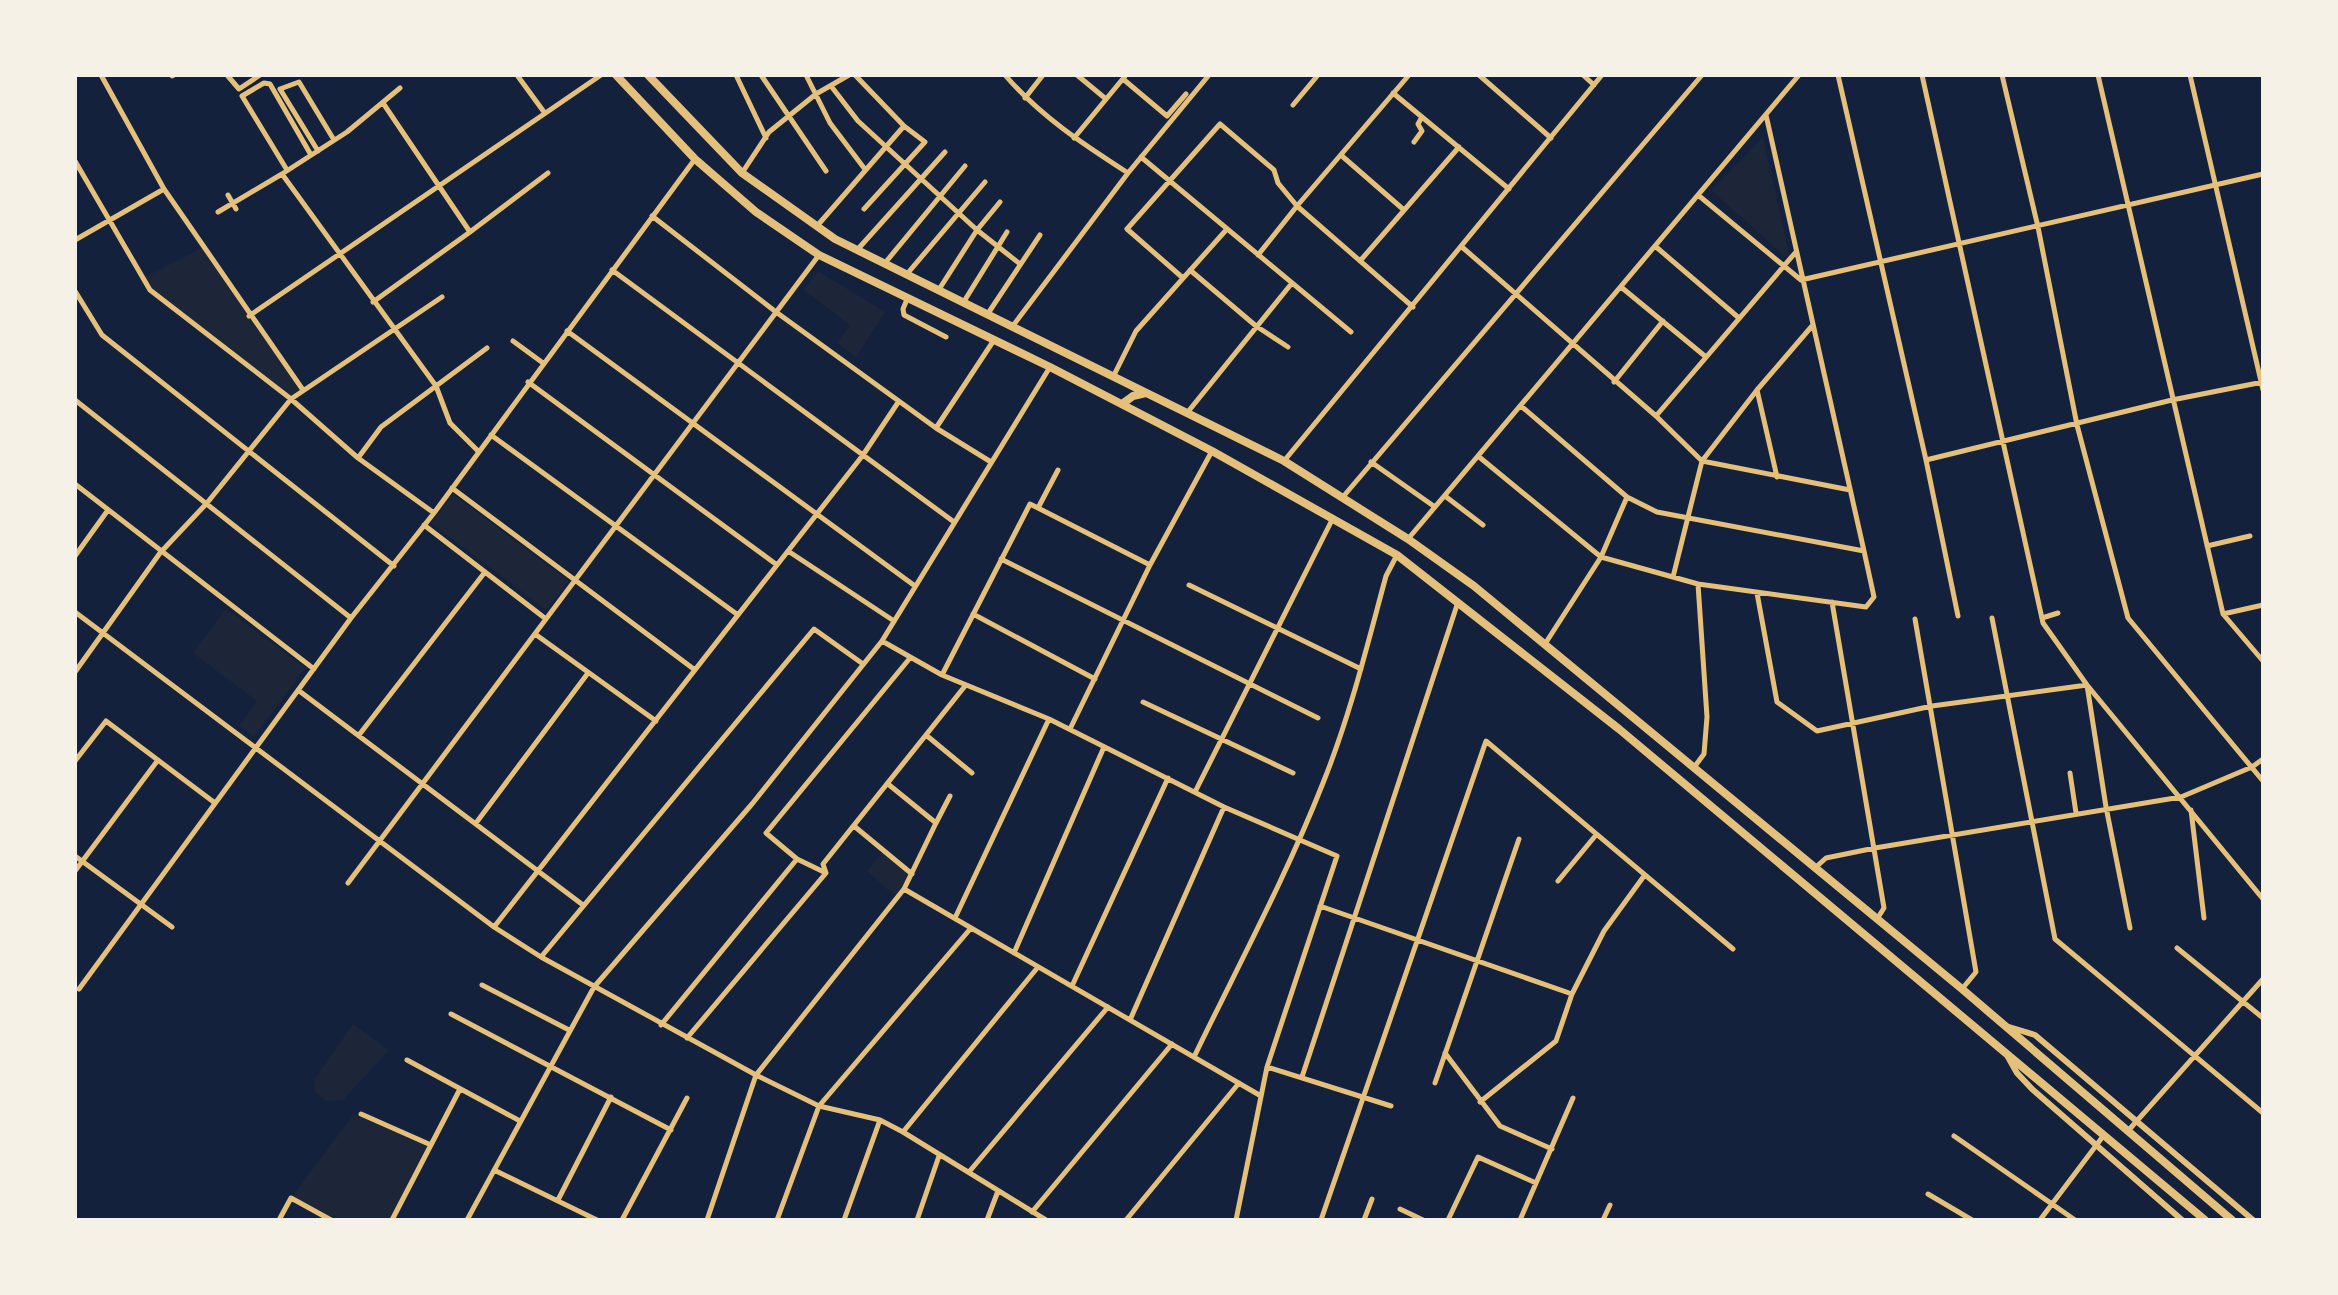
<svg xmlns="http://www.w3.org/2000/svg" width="2338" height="1295" viewBox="0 0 2338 1295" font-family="'PT Sans Narrow',sans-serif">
  <rect width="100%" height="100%" fill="#14213d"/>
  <path fill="#1d2539" d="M1763,137L1791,262L1711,190Z
    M202,248L303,390L291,399L150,290L143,278Z
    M818,271L885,312L856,357L837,343L850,325L804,290Z
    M453,494L569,581L546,610L431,523Z
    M226,609L305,668L254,737L239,726L257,701L193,653Z
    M884,850L912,874L897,898L867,871Z
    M353,1024L389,1050L343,1100L326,1101L316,1093L314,1080Z
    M354,1114L431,1145L392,1220H331L291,1198Z"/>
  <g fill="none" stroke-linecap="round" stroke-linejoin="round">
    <path stroke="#e5c07b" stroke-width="5" d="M101,75L164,189L303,390
      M227,75L239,89L260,75
      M517,75L544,112
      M736,75L766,138
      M761,75L826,171
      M806,75L830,123L864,168
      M855,75L904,126L925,142L864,209
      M1005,75C1040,116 1083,144 1128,173
      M1077,75L1106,99
      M1409,75L1297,206L1413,307
      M1479,75L1551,138
      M1583,75L1594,85
      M1838,75L1926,460L1958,616
      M1922,75L2043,623L2087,685L2263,899
      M2002,75L2038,227L2077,425L2128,618L2263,781
      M2098,75L2223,614L2263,661
      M2190,75L2263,390
      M172,76L174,75
      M1123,79L1167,116L1186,94
      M831,86L858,121L977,230L1020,264
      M400,88L347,132L282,174L436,386L450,423L478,451
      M1393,93L1509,189
      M1025,98L1043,75
      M1293,105L1318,75
      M1074,138L1126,75
      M1414,142L1422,131L1418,124L1422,117
      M318,151L280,89L299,82L334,140
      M1342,156L1404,210
      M1141,157L1351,332
      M75,161L150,290L291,399L358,458L434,513
      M287,170L242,96L264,83L270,84L311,155
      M742,173L769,132L816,94L849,75
      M228,195L236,209
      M1698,195L1801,280L2263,174
      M218,212L282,174
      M652,216L776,312L936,428
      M817,226L904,126
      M470,232L548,173
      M75,240L164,189
      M1655,246L1739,318
      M1462,247L1656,416L1702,461L1850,490
      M858,249L945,152
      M1360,261L1459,147
      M885,263L965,166
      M612,270L954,522
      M1190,270L1256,326L1288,347
      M907,274L985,182
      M1183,278L1127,229L1220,124L1274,170L1278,183L1297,206L1258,255
      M1621,287L1706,357
      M75,291L102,335L394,566
      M938,291L977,230L1000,202
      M908,297L903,309L904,315L946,337
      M373,302L470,232L383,103
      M963,303L1007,232
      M987,315L1040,235
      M249,316L601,75
      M1012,327L1128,173L1209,75
      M567,331L915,586
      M513,341L543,363
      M1113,377L1136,331L1227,229
      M528,382L777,565
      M1614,382L1663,321
      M1757,390L1777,477
      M75,400L351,618
      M1521,406L1627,497L1657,512L1864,551
      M1187,413L1292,283
      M1656,416L1795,253
      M491,435L738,615
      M1478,456L1601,557L1698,584L1866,607L1874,597L1864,551L1766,115
      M358,458L381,427L487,348
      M1926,460L2172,400L2263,382
      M1284,461L1602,75
      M991,462L936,428L994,340
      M1371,462L1435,507
      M75,484L314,669
      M452,488L695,670
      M1445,496L1483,525
      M1342,498L1702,75
      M1038,508L1150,565
      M424,525L546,619
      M1408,539L1799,75
      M2207,546L2250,536
      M788,551L894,621
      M75,556L108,510
      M1001,559L1318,718
      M1673,577L1702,461L1757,390L1812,326
      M1189,585L1361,669
      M1757,593L1777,702L1817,731L1932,706L2087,685L2106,807L2130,928
      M1832,602L1884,908L1877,919
      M75,612L494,927L541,957L756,1075L819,1106L880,1120L903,1132L1046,1220
      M973,614L1095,679
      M2223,614L2263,605
      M1992,618L2055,939L2263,1113
      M2042,618L2058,613
      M1915,619L1976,972L1962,989
      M535,634L656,721
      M882,641L942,675L1049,719L1224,807L1337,856L1267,1067L1236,1220
      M1545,644L1601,557L1627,497
      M75,672L160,553L207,503L291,399L442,297
      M942,675L1030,504L1038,508L1058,470
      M298,690L583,905
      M1143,702L1293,773
      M1070,729L1150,565L1212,451
      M359,735L485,572
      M926,735L972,773
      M75,761L106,721L215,803
      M1695,766L1704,754L1707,717L1698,584
      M2070,773L2076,813
      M1195,792L1333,518
      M2191,810L2204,918
      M476,823L588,673
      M936,823L950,796
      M854,826L912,874
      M75,856L172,927
      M797,859L826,873
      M1816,867L1826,858L1875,848L2181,797L2252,767L2263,759
      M75,871L158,760
      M1558,881L1596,835
      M348,883L819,255
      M904,889L1261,1096
      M1320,906L1572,994
      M955,918L1049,719
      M494,927L863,455L899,401
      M2177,948L2263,1018
      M1014,953L1104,747
      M541,957L814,629L863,664
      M482,985L569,1030
      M1072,986L1168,778
      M79,989L351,618L434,513L695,159
      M451,1014L671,1130
      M1130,1020L1224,807
      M661,1025L797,859L766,833L910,658
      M687,1038L826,873L823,864L965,686
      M1445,1053L1500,1126L1552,1149
      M1194,1057C1238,966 1286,877 1323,783C1350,716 1367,646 1386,576L1397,555
      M407,1060L520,1121
      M1267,1067L1391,1106
      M1302,1077L1458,602
      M1435,1083L1519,839
      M1480,1102L1556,1041L1572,994L1604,931L1644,876
      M361,1114L431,1145
      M903,1132L1038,967
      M2127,1132L2263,979
      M1954,1136L2075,1220
      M494,1170L597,1220
      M969,1172L1108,1007
      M1928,1194L1972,1220
      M558,1200L611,1097
      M1400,1209L1423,1220
      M1032,1212L1172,1044
      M279,1220L291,1198L331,1220
      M392,1220L460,1089
      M467,1220L594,987L752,804L882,641L1050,367
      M622,1220L687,1098
      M707,1220L756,1075L904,889L936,823L888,784
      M777,1220L819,1106L971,928
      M844,1220L880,1120
      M917,1220L939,1156
      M987,1220L998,1191
      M1126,1220L1239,1083
      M1321,1220L1486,741L1733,949
      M1364,1220L1372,1199
      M1448,1220L1478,1157L1536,1183
      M1520,1220L1573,1098
      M1603,1220L1610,1205
      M2040,1220L2104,1135"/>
    <path stroke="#e5c07b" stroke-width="6" d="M2009,1027L2035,1035L2253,1220
      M2008,1057L2017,1073L2032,1089L2182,1220"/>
    <path stroke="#e5c07b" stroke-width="8" d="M616,75L695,159L756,212L819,255L1050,367L1212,451L1397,555L1619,729L2205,1220
      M648,75L742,173L835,239L1284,461L1408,539L1474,586L1962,989L2232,1220
      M1122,404L1133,396L1146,393"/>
  </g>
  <rect width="2338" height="1295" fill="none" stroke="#f6f1e7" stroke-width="154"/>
</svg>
